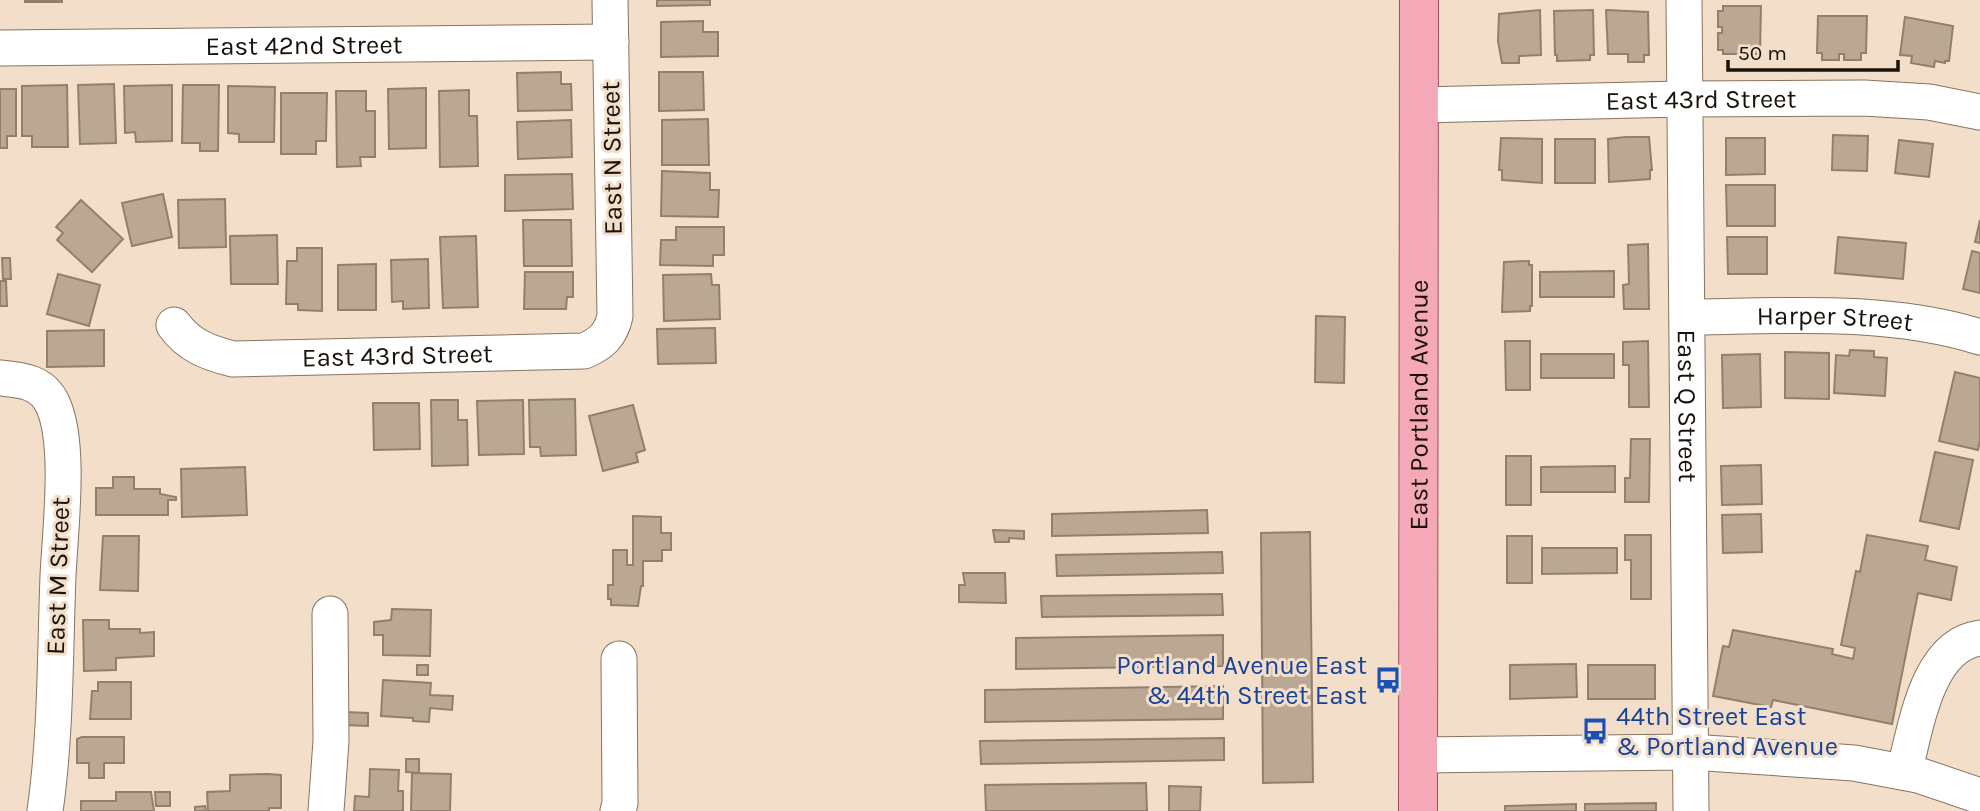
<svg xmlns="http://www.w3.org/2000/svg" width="1980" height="811" viewBox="0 0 1980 811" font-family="Karla,sans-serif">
  <rect width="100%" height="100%" fill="#f2dec9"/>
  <path fill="#bba894" stroke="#92806c" stroke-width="2" d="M25,0H62V2H25Z
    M657,0H710V5L657,6Z
    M1723,6H1761L1760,54H1723V50H1718V33H1722V27H1718V11H1723Z
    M1540,10L1541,55L1519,56V63H1502L1498,41L1499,14Z
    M1593,10L1594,55H1590V60L1557,61V55H1555L1554,11Z
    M1606,10L1648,12L1649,55H1644V62H1628V54H1608Z
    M1818,16H1867L1866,53H1861V60H1844V54H1839V60H1822V53H1817Z
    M1905,17L1953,26L1949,61H1945V63L1935,61L1934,67L1911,63L1912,56L1900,55Z
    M703,21V32H718V56L661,57V22Z
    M561,72V84H571L572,110L518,111L517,73Z
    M659,72H703L704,110L659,111Z
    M114,84L116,143L80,144L78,85Z
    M67,85L68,147H32V136H22V86Z
    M172,85V141L136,142L135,132L125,133L124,86Z
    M183,85H219L218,151H200V143H182Z
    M228,86L275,87L274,142H239V134L228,133Z
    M426,88V148L389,149L388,89Z
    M0,89H16V136H7V148H0Z
    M469,90V116H477L478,166L440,167L439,91Z
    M336,91H366V111H375V157H360L361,166L337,167Z
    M281,93H327L326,141H316V154H281Z
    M708,119L709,165H662V120Z
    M571,120L572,157L518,159L517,122Z
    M1833,135L1868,136L1867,171L1832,170Z
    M1626,137H1649L1652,170H1650V179L1609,182L1608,139Z
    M1501,138L1542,139V183L1502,180V170H1499Z
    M1726,138H1765V174L1726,175Z
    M1555,139H1595V183H1555Z
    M1899,140L1933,144L1929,177L1895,173Z
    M662,171L710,173V190H719L718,217L661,216Z
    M572,174L573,209L505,211V175Z
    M1726,185H1775V226H1727Z
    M163,194L172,237L132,246L122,203Z
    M225,199L226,247L179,248L178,200Z
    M81,200L123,239L92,272L57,240L63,233L56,227Z
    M523,220H571L572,266H524Z
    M1980,220V243L1975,242Z
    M676,227H724V255H713V266L660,265L661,240H676Z
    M277,235L278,284H231L230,236Z
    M476,236L478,307L443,308L440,237Z
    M1727,237H1767V274H1728Z
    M1838,237L1906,243L1903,279L1835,273Z
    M1648,244L1649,309H1624L1623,285L1629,284L1628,245Z
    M297,248H322V311L298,310V304H286L287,261H297Z
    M1972,251L1980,253V293L1963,289Z
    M2,258H10L11,279H3Z
    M428,259L429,308L403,309V301L392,302L391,260Z
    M1529,261V265H1532V306H1530V311L1502,312L1504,262Z
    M376,264V310H338V265Z
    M1614,271V297H1540V272Z
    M525,272H573V297H567L566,309H524Z
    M58,274L100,285L89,326L47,314Z
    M711,274L712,285H719L720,319L664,321L663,275Z
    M0,281H6L7,306H0Z
    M1316,316L1345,317L1344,383L1315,382Z
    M715,328L716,363L658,364L657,329Z
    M104,330V366L47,367V331Z
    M1505,341H1530V390H1506Z
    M1648,341L1649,407H1629V365H1623V342Z
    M1850,350L1874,351V357L1887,358L1885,396L1834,393L1836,355L1849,356Z
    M1785,352L1829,353V399L1785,398Z
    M1541,354H1614V378H1541Z
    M1760,354L1761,407L1723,408L1722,355Z
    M1955,372L1980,378V441L1978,450L1939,441Z
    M575,399L576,455L541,456L540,447H530L529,400Z
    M431,400H458V420H467L468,465L432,466Z
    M523,400L524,454L479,455L477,401Z
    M373,403H419L420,449L374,450Z
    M633,405L645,450L636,453L638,462L603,471L589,416Z
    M1631,439H1650L1649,502H1625V478H1630Z
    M1935,452L1973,460L1959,529L1920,521Z
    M1506,456H1531V505H1506Z
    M1761,465L1762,504L1722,505L1721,466Z
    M1615,466V492H1541V467Z
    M245,467L247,515L182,517L181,469Z
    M113,477H134V489H160V494L176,497V500H168V515H96V488H113Z
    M1207,510L1208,533L1052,536V514Z
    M1761,514L1762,552L1723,553L1722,515Z
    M633,516L661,517V533H671V550H662V561H643V586H641L638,606L611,605V599H608V585H613V550H627V565H633Z
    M993,530L1024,531V539L1009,538V542H995Z
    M1310,532L1313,782L1263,783L1261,533Z
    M1625,535H1651V599H1631V560H1625Z
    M1867,535L1928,546L1925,560L1957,567L1951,600L1918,593L1892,724L1773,700L1771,707L1713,696L1723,646L1729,647L1733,630L1833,649L1832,654L1853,659L1855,648L1841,645L1856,571L1860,572Z
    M103,536H139L138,591L100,590Z
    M1507,536H1532V583H1507Z
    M1542,548H1617V573L1542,574Z
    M1222,552L1223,573L1057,576L1056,555Z
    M963,573H1005L1006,603L959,602V585H965Z
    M1222,594L1223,615L1042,617L1041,596Z
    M392,609L431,610L430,656L383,655V635H374V622L391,620Z
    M83,620H109V629H140V633L154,632V656L116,658V670L84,671Z
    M1223,635V666L1016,669V638Z
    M1576,664L1577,697L1510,699V665Z
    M417,665H428V675H417Z
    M1588,665H1655V699H1588Z
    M383,680L431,683L430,695L453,696L452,710L430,708L429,722L413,721V718L381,716Z
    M98,682H131V719H90L92,691H98Z
    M1223,686V719L985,722V690Z
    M346,712L368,713V726L345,725Z
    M82,737H124V763H104V778H89V763H77V739Z
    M1224,738V760L981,764L980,741Z
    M406,759H419V773L406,772Z
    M370,769L399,770L398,791H403V811H354L355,796L369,797Z
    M412,773L451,774L450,811H411Z
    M268,774L281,775V808H269V811H208L207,792L230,791V775Z
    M1146,783L1147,811H986L985,785Z
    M1169,786L1201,787L1200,811H1169Z
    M116,792H151L154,811H81V801H116Z
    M155,792H170V806H156Z
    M1656,803V811H1585V804Z
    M1576,804V811H1505V806Z
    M205,806L206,811H195V807Z"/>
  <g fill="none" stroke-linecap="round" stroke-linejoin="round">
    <g stroke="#867461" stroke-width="37">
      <g id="minor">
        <path id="s1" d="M1684,0L1691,811"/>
        <path id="s2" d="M0,48L611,42"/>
        <path id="s3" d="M1419,105L1683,99L1864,98L1929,102L1980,112"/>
        <path id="s4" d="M1688,317C1785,316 1887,308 1980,337"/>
        <path id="s5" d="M174,325C189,346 209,353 233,359L584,351C601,344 611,335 615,316L610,0"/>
        <path d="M0,378C23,380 43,382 53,405C71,444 60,532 58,576C55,654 56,734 45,811"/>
        <path d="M1418,755L1691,752L1854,763L1918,775L1980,796"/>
        <path d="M1904,772C1916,729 1926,645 1980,638"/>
        <path d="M326,811L331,741L330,614"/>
        <path d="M618,811L620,803L619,659"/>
      </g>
    </g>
    <g stroke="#a34e5d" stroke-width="40">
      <g id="major">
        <path id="s6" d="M1418,811L1419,0"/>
      </g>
    </g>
    <use href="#minor" stroke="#fff" stroke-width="35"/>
    <use href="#major" stroke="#f5a9b8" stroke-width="38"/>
  </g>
  <defs>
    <g id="bus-bare" transform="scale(2.1)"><path d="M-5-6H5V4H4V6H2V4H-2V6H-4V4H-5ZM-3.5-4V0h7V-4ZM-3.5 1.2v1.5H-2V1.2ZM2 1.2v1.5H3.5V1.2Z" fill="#1a4fb4" stroke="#f2dec9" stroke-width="2.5" paint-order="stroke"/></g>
  </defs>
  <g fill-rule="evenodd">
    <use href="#bus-bare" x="1388" y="680"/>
    <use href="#bus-bare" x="1595" y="731"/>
  </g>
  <g text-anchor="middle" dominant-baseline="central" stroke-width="6" stroke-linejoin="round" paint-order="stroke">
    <g font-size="26" fill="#18120a" stroke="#f2dec9">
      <text stroke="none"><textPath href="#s2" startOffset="304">East 42nd Street</textPath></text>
      <text stroke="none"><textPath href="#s3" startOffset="282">East 43rd Street</textPath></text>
      <text transform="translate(612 158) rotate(-91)">East N Street</text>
      <text stroke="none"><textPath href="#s4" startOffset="147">Harper Street</textPath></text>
      <text stroke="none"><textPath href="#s5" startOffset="234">East 43rd Street</textPath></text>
      <text stroke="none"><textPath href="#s1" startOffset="406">East Q Street</textPath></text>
      <text stroke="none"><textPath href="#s6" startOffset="406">East Portland Avenue</textPath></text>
      <text transform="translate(58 576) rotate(-88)">East M Street</text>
    </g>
    <g font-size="26" fill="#164399" stroke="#f2dec9" text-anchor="end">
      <text x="1367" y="665">Portland Avenue East<tspan x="1367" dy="30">&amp; 44th Street East</tspan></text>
      <text x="1616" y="716" text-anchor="start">44th Street East<tspan x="1616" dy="30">&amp; Portland Avenue</tspan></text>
    </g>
  </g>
  <path d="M1728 60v10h170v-10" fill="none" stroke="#18120a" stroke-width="3.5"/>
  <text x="1738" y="60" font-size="21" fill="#18120a" stroke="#f2dec9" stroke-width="5" paint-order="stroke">50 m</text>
</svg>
